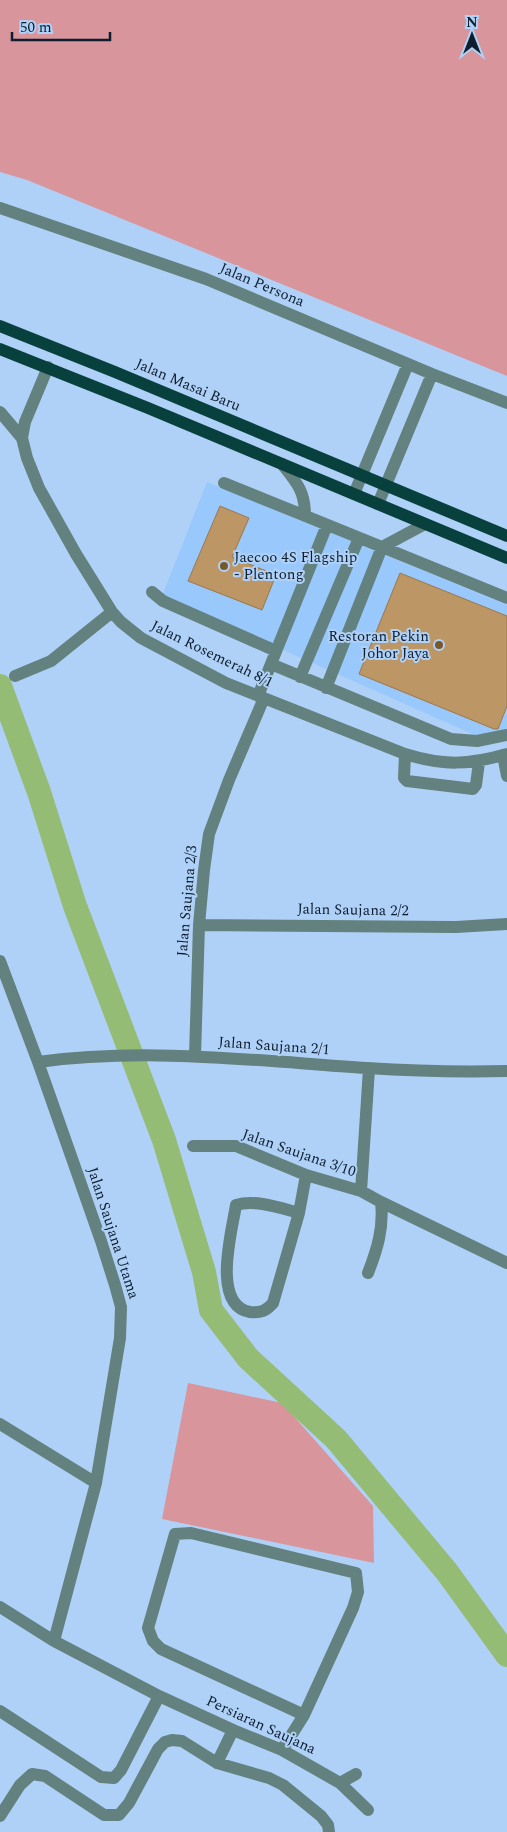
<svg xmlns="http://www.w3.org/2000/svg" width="507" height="1832" viewBox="0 0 507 1832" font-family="Spectral,serif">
  <rect width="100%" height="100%" fill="#b0d1f7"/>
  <path fill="#99c8fc" d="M207,482L507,605V731L479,737L162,596Z"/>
  <path fill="#d8959c" d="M0,0H507V376L27,180L0,172Z
    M188,1383L282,1403L373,1506L374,1563L162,1519Z"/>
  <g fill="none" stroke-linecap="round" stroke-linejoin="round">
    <path stroke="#95bc75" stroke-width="24" d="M0,686L39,792L75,906L164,1140L204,1272L211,1310L248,1358L336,1439L447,1572L507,1655"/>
  </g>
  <path fill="#bd9666" stroke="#9d7748" d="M220,506L249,518L232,557L276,575L262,610L188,581Z
    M400,573L507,616V706L498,729H494L359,674Z"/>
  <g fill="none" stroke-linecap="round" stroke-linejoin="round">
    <path stroke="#62817f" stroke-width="12" d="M0,208L206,279L432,374L507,403
      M48,367L25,422L22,438L27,458L39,488L76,554L112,612L121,622L141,638L226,683L405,754C444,766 468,765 507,754
      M0,412L22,438
      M282,464C297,483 305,491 305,516
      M224,483L382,547L425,524
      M354,494L408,364
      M378,504L432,374
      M152,592L163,601L276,651
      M271,664L451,739L477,741L507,735
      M15,676L51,661L112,612
      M300,677L359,538
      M326,688L382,547L507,598
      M258,696L327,525
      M405,754L404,778L407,781L473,789L476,785L479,762
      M503,755L507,776
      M199,925L456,927L507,924
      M0,961L38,1062L101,1241L115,1285L121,1307L120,1338L96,1483L54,1641
      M195,1056L199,925L204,870L209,834L229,780L264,698
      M38,1062C147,1047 258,1061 367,1068C413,1071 460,1072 507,1071
      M193,1146H236L306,1175L361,1191L381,1202L507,1263
      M361,1191L369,1069
      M299,1213C280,1208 255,1199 236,1205C232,1231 211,1305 250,1312C261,1313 266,1311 273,1303L299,1213L306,1175
      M368,1273C377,1250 384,1228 381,1202
      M0,1424L96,1483
      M0,1607L54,1641L159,1696L233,1730L282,1750L340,1783L368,1810
      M0,1711L101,1777L114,1778L121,1770L159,1696
      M282,1750L304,1715L353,1608L358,1592L356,1573L191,1533L175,1534L148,1628L153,1641L161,1649L304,1715
      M217,1763L233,1730
      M340,1783L356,1774
      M0,1816L20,1785L32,1774L45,1776L104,1815H119L129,1803L158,1749L165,1742L172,1740L182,1741L217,1763L269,1778L283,1785L321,1816L328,1825L329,1832"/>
    <path stroke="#08403e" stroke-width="12" d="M0,326L115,372L507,536
      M0,349L148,408L507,558"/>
  </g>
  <g fill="#77572c" stroke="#b0d1f7" stroke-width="2">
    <circle cx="224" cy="566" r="5"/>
    <circle cx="439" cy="645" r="5"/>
  </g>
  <g text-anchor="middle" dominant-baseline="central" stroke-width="4" stroke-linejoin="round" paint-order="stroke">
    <g font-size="15" fill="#0e1e2f" stroke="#b0d1f7">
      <text transform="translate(262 285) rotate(23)">Jalan Persona</text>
      <text transform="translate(188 385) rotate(23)">Jalan Masai Baru</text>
      <text transform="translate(212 654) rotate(26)">Jalan Rosemerah 8/1</text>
      <text transform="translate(187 901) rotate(-85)">Jalan Saujana 2/3</text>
      <text transform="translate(353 910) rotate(1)">Jalan Saujana 2/2</text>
      <text transform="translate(274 1046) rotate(4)">Jalan Saujana 2/1</text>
      <text transform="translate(299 1153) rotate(19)">Jalan Saujana 3/10</text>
      <text transform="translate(113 1233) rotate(72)">Jalan Saujana Utama</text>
      <text transform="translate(261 1725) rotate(25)">Persiaran Saujana</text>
    </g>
    <g font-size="15" fill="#0e1e2f" stroke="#b0d1f7" text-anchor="start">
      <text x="234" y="557">Jaecoo 4S Flagship<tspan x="234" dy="17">- Plentong</tspan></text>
      <text x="429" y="636" text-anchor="end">Restoran Pekin<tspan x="429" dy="17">Johor Jaya</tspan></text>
    </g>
  </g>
  <g transform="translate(472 35)" stroke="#b0d1f7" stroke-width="4" paint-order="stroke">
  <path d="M0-4L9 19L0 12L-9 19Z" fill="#0e1e2f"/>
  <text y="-8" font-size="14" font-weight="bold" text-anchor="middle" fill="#0e1e2f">N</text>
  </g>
  <path d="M12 32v8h98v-8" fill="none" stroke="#0e1e2f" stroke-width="2.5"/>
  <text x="20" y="32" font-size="15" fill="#0e1e2f" stroke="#b0d1f7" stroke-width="4" paint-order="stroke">50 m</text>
</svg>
